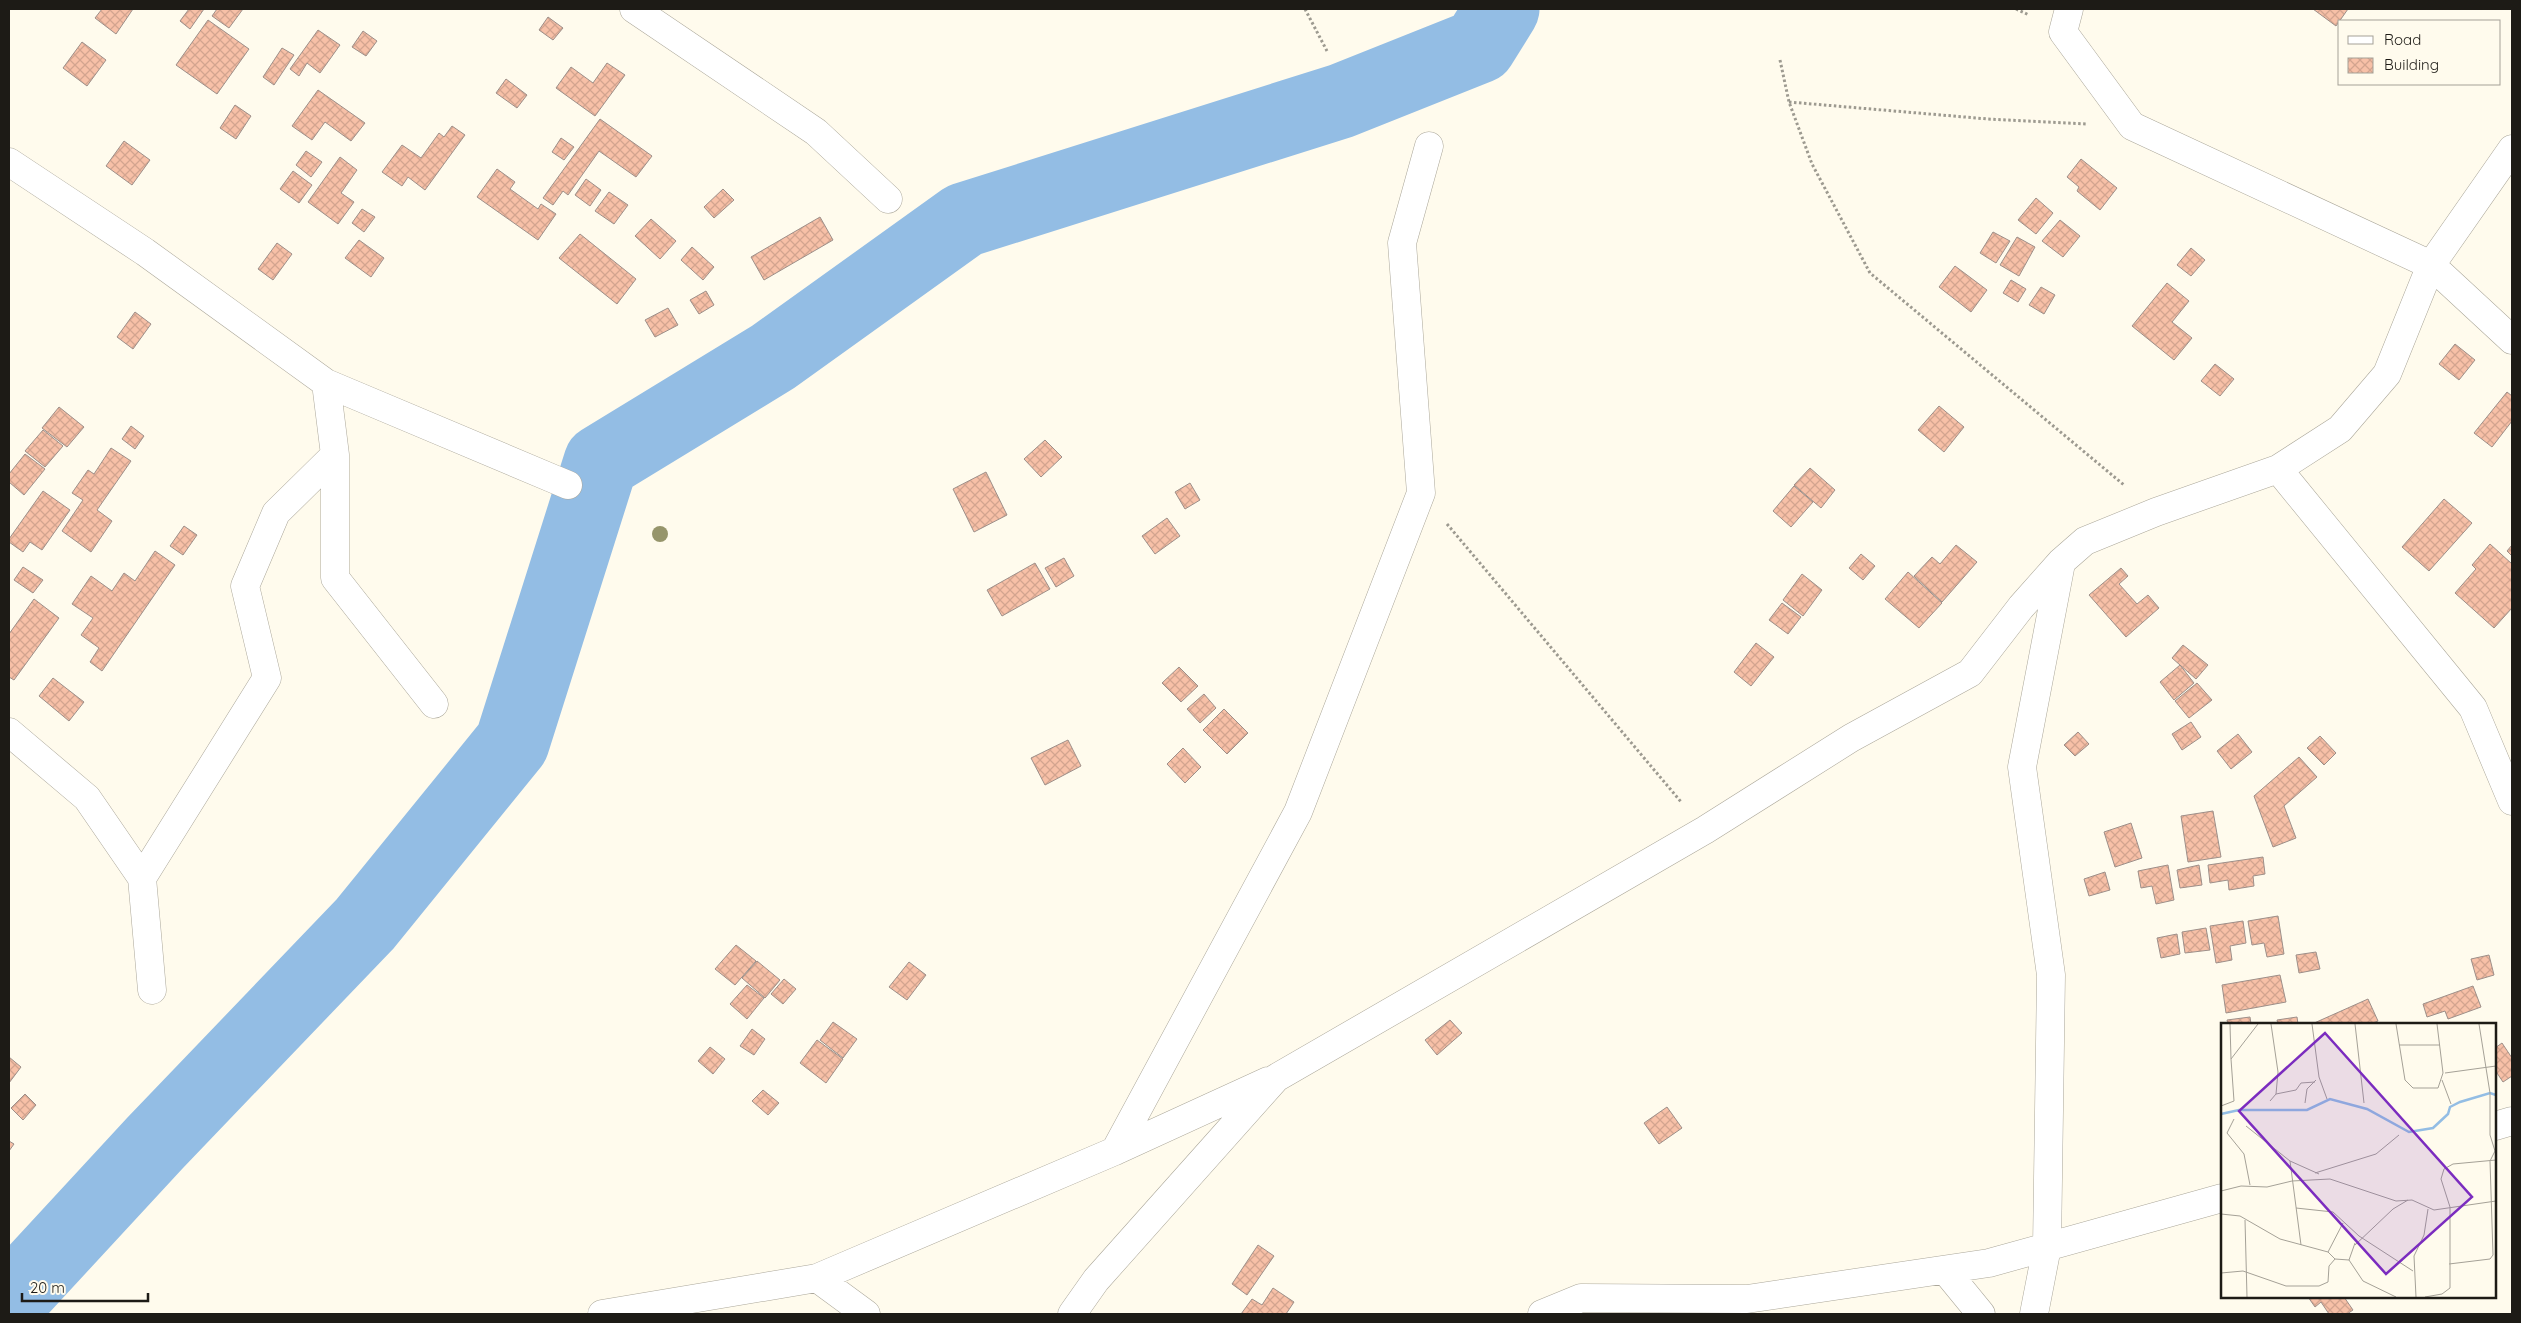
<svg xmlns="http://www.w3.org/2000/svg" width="2521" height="1323" viewBox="0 0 2521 1323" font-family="Quicksand,sans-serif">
  <defs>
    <pattern id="building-cross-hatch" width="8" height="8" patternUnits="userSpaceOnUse" patternTransform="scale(1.25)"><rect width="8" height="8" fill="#f7c0a7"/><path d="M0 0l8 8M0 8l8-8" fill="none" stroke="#d3a48f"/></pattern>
  </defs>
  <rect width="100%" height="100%" fill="#fffbed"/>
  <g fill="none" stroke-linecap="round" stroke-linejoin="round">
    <path stroke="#93bde4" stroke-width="75" d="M9,1301L155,1143L365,924L512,743L601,462L773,357L964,220L1341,101L1479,46L1502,9"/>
  </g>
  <path fill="url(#building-cross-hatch)" stroke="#9d8f89" d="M102,9H133L116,34L95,18Z
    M189,9H204L190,29L180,21Z
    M217,9H243L229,28L212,16Z
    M2313,9H2348L2336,26Z
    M548,17L563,28L553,40L539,30Z
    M208,20L249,49L217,94L176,65Z
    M318,30L340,45L320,73L307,63L299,76L290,69Z
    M363,31L377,41L366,56L352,47Z
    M82,42L106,60L87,86L63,68Z
    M282,48L294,55L274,85L263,77Z
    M607,63L625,75L595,116L556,88L571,67L593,83Z
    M506,79L527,95L517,108L496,93Z
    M318,90L365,123L351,141L325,122L312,140L292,126Z
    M235,105L251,116L236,139L220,128Z
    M600,119L652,156L636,177L599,151L568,195L563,191L553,205L543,198Z
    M452,126L465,135L425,190L408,177L402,186L382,172L402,145L421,158L439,133L444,137Z
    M561,138L574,147L564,160L552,152Z
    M124,141L150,160L132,185L106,166Z
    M306,151L322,162L311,177L296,165Z
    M340,157L357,170L341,193L354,202L338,224L308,202Z
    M2081,159L2117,188L2100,210L2077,191L2079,187L2067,177Z
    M497,169L515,182L510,189L538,209L541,204L556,214L538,240L477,197Z
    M293,171L312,185L299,203L280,189Z
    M586,179L601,190L590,206L575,195Z
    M723,189L734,200L714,218L704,207Z
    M609,192L628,205L614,224L595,211Z
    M2036,198L2053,213L2036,234L2018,220Z
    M362,209L375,217L364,232L352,223Z
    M820,217L833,240L764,280L751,257Z
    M651,219L676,241L660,259L635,236Z
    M2060,220L2080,236L2063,257L2042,241Z
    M1993,232L2010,241L1996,263L1980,253Z
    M580,234L636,279L617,304L559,258Z
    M2017,237L2035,247L2019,276L2000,265Z
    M359,240L384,258L371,277L345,258Z
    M277,243L292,254L273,280L258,269Z
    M692,247L714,267L703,280L681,260Z
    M2191,248L2205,260L2191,276L2177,265Z
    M1955,266L1987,290L1971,312L1939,287Z
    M2011,280L2026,289L2018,302L2003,293Z
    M2167,283L2189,301L2172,322L2192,338L2174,360L2132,326Z
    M2041,287L2055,295L2044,314L2029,305Z
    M706,291L714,305L699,314L690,300Z
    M668,308L678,325L655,337L645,320Z
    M135,312L151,324L133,349L117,337Z
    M2455,344L2475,360L2459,380L2439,364Z
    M2215,364L2234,379L2220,396L2201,381Z
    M2507,392L2512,396V421L2492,447L2474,433Z
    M1939,406L1964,427L1944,452L1918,430Z
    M59,407L84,427L67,447L42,428Z
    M131,426L144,436L135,449L122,439Z
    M43,430L63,446L45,467L25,451Z
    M1045,440L1062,457L1041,477L1024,459Z
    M111,448L131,461L97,510L112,521L91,552L62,531L83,500L72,493L88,470L94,474Z
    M25,454L45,469L24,495L9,482V474Z
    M1810,468L1835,490L1821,508L1794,485Z
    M986,472L1007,515L974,532L953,489Z
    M1190,483L1200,500L1185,509L1175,492Z
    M1794,486L1813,502L1791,527L1773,511Z
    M43,491L70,510L42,550L30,542L23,552L9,542V539Z
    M2444,499L2472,523L2429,571L2402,547Z
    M1167,518L1180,536L1155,554L1142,536Z
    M184,526L197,535L183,555L170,546Z
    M2490,544L2512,564V608L2494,628L2455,593L2476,569L2472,565Z
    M1956,545L1977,562L1942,602L1914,576L1932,557L1940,564Z
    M2512,545V556L2507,551Z
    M155,551L175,565L102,671L90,662L99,648L81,635L93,618L72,604L91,576L112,591L124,573L135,581Z
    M1861,554L1875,566L1863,580L1849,568Z
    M1064,558L1074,576L1056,587L1045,568Z
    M1035,563L1050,589L1002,616L987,590Z
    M23,567L43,580L33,593L14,580Z
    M2121,568L2128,576L2119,584L2137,604L2148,595L2159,608L2126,637L2089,595Z
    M1908,572L1942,603L1919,628L1885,599Z
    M1802,574L1822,590L1803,616L1783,600Z
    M34,599L59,618L14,680L9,677V634Z
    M1782,603L1801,617L1788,634L1769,620Z
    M1756,643L1774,657L1751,686L1734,672Z
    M2183,645L2208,665L2196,679L2172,658Z
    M2180,665L2194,683L2174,700L2160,682Z
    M1179,667L1198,686L1181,702L1162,683Z
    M53,678L84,702L69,721L39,696Z
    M2197,683L2212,700L2189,718L2175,701Z
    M1204,694L1216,708L1200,723L1187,709Z
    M1224,709L1248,733L1227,754L1203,730Z
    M2191,722L2201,737L2182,750L2172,734Z
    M2078,732L2089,744L2075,756L2064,745Z
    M2238,734L2252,752L2231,769L2217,751Z
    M2320,736L2336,753L2324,765L2307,748Z
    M1068,740L1081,766L1045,785L1031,758Z
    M1183,748L1201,767L1185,783L1167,764Z
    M2299,757L2317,777L2284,806L2296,838L2273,847L2254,796Z
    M2213,811L2221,857L2188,862L2181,816Z
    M2131,823L2142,858L2115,867L2104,832Z
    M2263,857L2265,874L2253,876L2254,886L2229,890L2228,880L2210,883L2208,865Z
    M2168,865L2174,900L2156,904L2152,886L2141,888L2138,871Z
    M2199,865L2202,885L2180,888L2177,870Z
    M2105,872L2110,890L2089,896L2084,879Z
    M2278,916L2284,954L2267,957L2264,943L2252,945L2248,921Z
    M2243,921L2246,943L2230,946L2232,960L2216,963L2210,926Z
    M2206,928L2210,950L2185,953L2182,932Z
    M2177,934L2180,954L2161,958L2157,938Z
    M736,945L756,961L735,985L715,969Z
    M2316,952L2320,969L2299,973L2296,955Z
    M2489,955L2494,975L2477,980L2471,959Z
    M757,961L780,980L765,998L742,978Z
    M909,962L926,975L907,1000L889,987Z
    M2280,975L2286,1002L2226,1013L2222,985Z
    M784,979L796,989L783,1004L771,994Z
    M747,985L764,998L747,1019L730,1004Z
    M2473,986L2481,1007L2448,1019L2445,1011L2427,1017L2423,1004Z
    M2368,999L2378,1021L2370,1024H2312Z
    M2250,1017L2251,1024H2228L2227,1020Z
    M2297,1017L2298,1024H2278L2277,1020Z
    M1450,1020L1462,1033L1437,1055L1425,1040Z
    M833,1022L857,1039L843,1058L820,1040Z
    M752,1029L765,1039L754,1055L740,1046Z
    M817,1040L843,1059L826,1083L800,1063Z
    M2502,1043L2512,1058V1076L2503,1082L2495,1070V1048Z
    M710,1047L725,1059L713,1074L698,1061Z
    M9,1057L21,1067L9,1083Z
    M763,1090L779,1103L768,1115L752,1101Z
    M25,1094L36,1105L23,1120L11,1108Z
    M1667,1107L1682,1128L1659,1144L1644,1123Z
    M9,1141L14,1144L9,1151Z
    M1258,1245L1274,1256L1247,1295L1232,1284Z
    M1273,1288L1294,1302L1286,1314H1241L1252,1299L1262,1305Z
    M2308,1297H2344L2353,1310L2347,1314H2329L2321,1302L2315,1307Z"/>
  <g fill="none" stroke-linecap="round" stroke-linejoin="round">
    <g stroke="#aba79a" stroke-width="29">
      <path id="minor" d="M634,9L816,132L888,199
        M2069,9L2063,32L2132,126L2431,265L2512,340
        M9,162L145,252L326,383L568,485
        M326,383L335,455V578L434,704
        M2278,469L2473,708L2512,801
        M9,732L87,798L142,878
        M152,990L142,878L267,678L245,586L276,513L335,455
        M2495,1126L2512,1121
        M1115,1151L1298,812L1421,493L1402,243L1429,146
        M1945,1270L1981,1314
        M817,1278L1115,1151L1268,1081
        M602,1314L817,1278L866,1314
        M1072,1314L1096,1280L1276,1078L1705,830L1851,738L1970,673L2021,607L2061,562L2085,541L2156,512L2278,469L2340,429L2387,374L2431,265L2512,149
        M1542,1314L1581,1298L1747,1299L1989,1263L2222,1198
        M2034,1314L2047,1247L2051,975L2022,767L2061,563"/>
    </g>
    <path stroke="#9d9a90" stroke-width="3" stroke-dasharray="2.5 2.5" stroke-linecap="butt" d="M1305,9L1327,51
      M2016,9L2029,15
      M1780,60L1789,102L1812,164L1870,273L2124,485
      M1789,102L1988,119L2086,124
      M1447,524L1682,803"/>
    <use href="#minor" stroke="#fff" stroke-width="28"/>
  </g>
  <circle fill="#96956b" cx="660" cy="534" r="8"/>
  <g transform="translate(2221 1023)">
    <rect width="275" height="275" fill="#fffbed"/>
    <path fill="none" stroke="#93bde4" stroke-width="2.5" d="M0,91L18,87H86L109,76L146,86L188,109L212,105L227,91L229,84L239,79L269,70L275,72"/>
    <path fill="none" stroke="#a5a197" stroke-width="1" d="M9,1L10,36M50,1L57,49L55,71M91,1L98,54L106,76M134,1L143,80M175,1L184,57L192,65H217L222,50L216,1M178,22H219M224,50L275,43M221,57L230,81M49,78L55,71L75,67L80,60L94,59M84,80L86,66L95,57M0,83L13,78L10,36L37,1M13,96L6,110L23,131L29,162M25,103L69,138L80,222M69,138L98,151M94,150L155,131L178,112M0,168L20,163L46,164L71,158L109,156L175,178L191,177L213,187L275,178M75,185L112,189L138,213L192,248M0,191L19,193L59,216L107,229L114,236L128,237L142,258L175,274M24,197L26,274M134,222L172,186L187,177M107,229L122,200M128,237L134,220M228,241L269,236L272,232L269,138L274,128L269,112V70L258,1M0,250L22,248L65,263H98L107,259L108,243L114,236M195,274L193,233L203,212L207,186M204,274L221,271L229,265V184L220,156L223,146L232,141L275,137"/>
    <path fill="#7b2cbf" fill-opacity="0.15" stroke="#7b2cbf" stroke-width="2.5" d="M104,10L251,174L165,251L18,88Z"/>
    <rect width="275" height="275" fill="none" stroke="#1d1b16" stroke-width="2.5"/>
  </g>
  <rect width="2521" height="1323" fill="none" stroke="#1d1b16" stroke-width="20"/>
  <rect x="2338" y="20" width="162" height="65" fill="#fffbed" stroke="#a5a197"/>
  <rect x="2348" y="36" width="25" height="8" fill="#ffffff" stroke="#a5a197"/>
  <text x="2384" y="45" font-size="15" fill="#1d1b16">Road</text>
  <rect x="2348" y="58" width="25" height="15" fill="url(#building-cross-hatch)" stroke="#a5a197"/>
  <text x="2384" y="70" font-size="15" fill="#1d1b16">Building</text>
  <path d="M22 1293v8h126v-8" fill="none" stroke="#1d1b16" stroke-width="2.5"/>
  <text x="30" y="1293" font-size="15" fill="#1d1b16" stroke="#fffbed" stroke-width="4" paint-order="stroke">20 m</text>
</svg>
